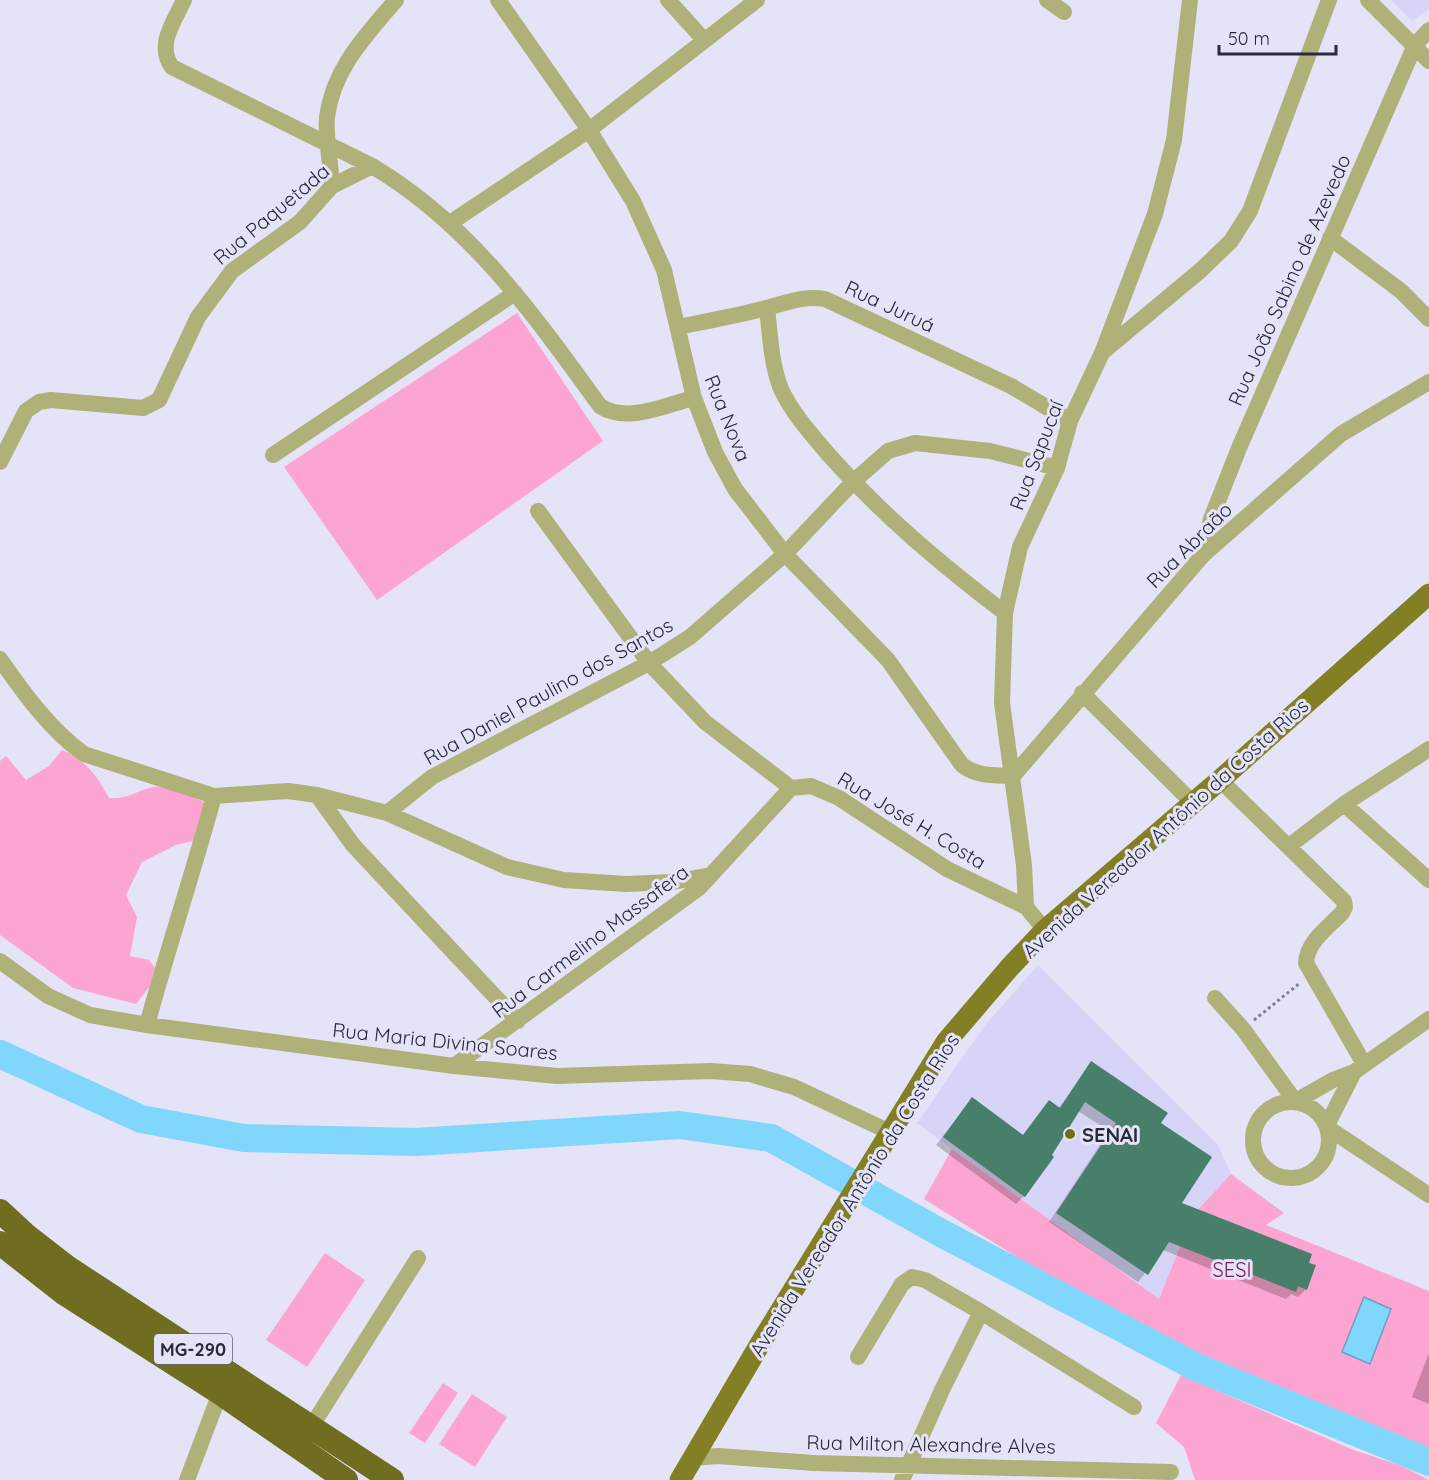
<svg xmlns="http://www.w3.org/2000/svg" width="1429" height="1480" viewBox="0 0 1429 1480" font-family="Quicksand,sans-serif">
  <rect width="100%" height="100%" fill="#e4e3f7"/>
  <path fill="#d7d5f7" d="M1391,0H1429V9L1412,21Z
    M1038,965L1218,1145L1231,1174L1193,1215L1159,1300L917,1123L985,1025Z"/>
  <path fill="#fda5d2" d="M517,313L603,441L377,600L284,467Z
    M62,750C86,760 97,776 109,798C132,799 138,789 155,787C173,785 195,798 210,805L197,840L176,845L142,862L126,895L137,917L130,956L149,960L155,968L150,986L136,1004L73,988L0,935V761L6,756L26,780L49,766Z
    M952,1149L1159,1299L1193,1215L1231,1174L1284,1213L1266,1225L1429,1291V1451L1216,1365L1073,1292L924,1199Z
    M325,1253L365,1280L307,1367L266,1340Z
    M1181,1375L1351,1449L1402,1466L1429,1480H1195L1184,1447L1156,1423Z
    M443,1383L458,1393L425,1443L409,1433Z
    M472,1394L507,1417L475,1467L439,1444Z"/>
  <path fill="#81d6fc" stroke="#67a2c2" stroke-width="1.5" d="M1364,1297L1391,1309L1370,1364L1342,1352Z"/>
  <path fill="#0003" d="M1091,1063L1159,1124L1180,1203L1307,1263L1306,1289L1298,1297L1291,1294L1286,1299L1163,1250L1138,1282L1049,1222L1109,1131L1078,1111L1024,1196L1016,1204L936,1145L972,1099L1022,1136L1049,1102L1058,1109Z
    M1429,1353V1404L1412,1397Z"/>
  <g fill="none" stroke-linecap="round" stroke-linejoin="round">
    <path stroke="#81d6fc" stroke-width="28" d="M0,1054L141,1119L244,1138L416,1142L680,1125L771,1138L943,1234L1196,1367L1429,1462"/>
  </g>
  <path fill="#477f6a" d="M1091,1061L1168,1113L1161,1123L1212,1157L1182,1203L1312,1254L1309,1263L1316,1265L1307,1290L1298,1286L1296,1292L1169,1242L1148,1275L1056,1213L1116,1123L1085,1102L1052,1155L1054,1157L1025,1197L943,1137L972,1097L1023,1135L1049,1100L1060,1108Z"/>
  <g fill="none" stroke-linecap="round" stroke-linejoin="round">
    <path stroke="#817f93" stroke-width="3" stroke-dasharray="3 3" stroke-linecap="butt" d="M1254,1020L1300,983"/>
    <path stroke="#b0b079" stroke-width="16" d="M184,0C174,22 156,45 172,67L372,166
      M498,0L589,130L633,201L664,270L694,398L715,452L735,489L785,554L888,660L962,765C978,777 994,775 1013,776L1203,555L1341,434L1429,382
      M668,0L704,40
      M1047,0L1064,12
      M1368,0L1429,61
      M332,186C331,164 325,138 327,117C333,69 366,35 396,0
      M450,223L589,130L757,0
      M1330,238L1401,291L1429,319
      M767,308C770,334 771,364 781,389C792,413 812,435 829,455C882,515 942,565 1005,613
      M678,327C707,321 737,316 766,308C787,303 803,295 825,299L1011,386L1070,421
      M1105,350L1201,270L1231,241L1250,211L1329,0
      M273,455L515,293
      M0,462L26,411L39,402L51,400L143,408L159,400L198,317L232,271L300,222L332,186L372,166C469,223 535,316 600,406C627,424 665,405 694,398
      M538,511L649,663L705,722L791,788L811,786L839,798L947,869L1026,907
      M1203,555L1211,519L1239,448L1415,45L1429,30
      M0,659C23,692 51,731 84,754L214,796L288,791L317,795L387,813L507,867L564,880L626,884L673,882L711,875
      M1082,693L1193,803
      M1220,780L1344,901L1345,907L1342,913C1328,927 1307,942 1306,963L1364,1064
      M317,795L353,845L518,1021
      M1344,804L1429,880
      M387,813L432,777L649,663L690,637L785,554L853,482L888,451L915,443L990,451L1057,468
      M1289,846L1344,804L1429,749
      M1045,930L1026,907L1024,865L1002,703L1005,613L1020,547L1057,468L1070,421L1102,353L1155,214L1174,140L1190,0
      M0,961L48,996L90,1015L147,1025L454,1066L557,1076L711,1071L750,1074L794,1087L892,1133
      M1215,998L1243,1029L1295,1101
      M147,1025C168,948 193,873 214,796
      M454,1066L699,888L791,788
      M1296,1101L1333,1080L1354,1072L1429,1019
      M1253 1140a38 38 0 1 1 76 0a38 38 0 1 1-76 0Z
      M1327,1125L1354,1072
      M1328,1128L1429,1195
      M858,1357L902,1284L912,1277L925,1280L981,1312L1134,1407
      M311,1427L418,1258
      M692,1458L718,1456L814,1463L1171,1472
      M187,1480L220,1393
      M902,1480L942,1390L981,1312"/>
    <path stroke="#827f24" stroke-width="21" d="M680,1480L760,1344L946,1042L1010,967L1045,930L1220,780L1429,594"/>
    <path stroke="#6f6d20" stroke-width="24" d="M0,1211L27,1236L67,1267L392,1480
      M0,1243L65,1294L220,1393L346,1480"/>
  </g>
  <circle fill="#726f11" stroke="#e4e3f7" stroke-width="2" cx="1070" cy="1134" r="6"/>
  <g text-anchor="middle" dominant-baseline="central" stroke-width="6" stroke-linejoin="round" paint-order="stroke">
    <rect fill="#e4e3f7" stroke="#626174" stroke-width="1.5" x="154" y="1334" width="78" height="30" rx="4.5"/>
    <g font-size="18" font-weight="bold" fill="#2b293c">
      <text x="193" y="1349">MG-290</text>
    </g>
    <g font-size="20" fill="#2b293c" stroke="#e4e3f7">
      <text transform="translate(271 214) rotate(-40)">Rua Paquetada</text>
      <text transform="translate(1289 280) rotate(-66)">Rua João Sabino de Azevedo</text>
      <text transform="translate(890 306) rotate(25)">Rua Juruá</text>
      <text transform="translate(728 418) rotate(68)">Rua Nova</text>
      <text transform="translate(1036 455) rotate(-69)">Rua Sapucaí</text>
      <text transform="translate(1189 545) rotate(-45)">Rua Abraão</text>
      <text transform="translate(548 691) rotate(-29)">Rua Daniel Paulino dos Santos</text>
      <text transform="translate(912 820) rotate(31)">Rua José H. Costa</text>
      <text transform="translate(1165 828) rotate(-42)">Avenida Vereador Antônio da Costa Rios</text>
      <text transform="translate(590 941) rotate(-37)">Rua Carmelino Massafera</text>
      <text transform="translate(445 1041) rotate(6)">Rua Maria Divina Soares</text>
      <text transform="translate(854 1195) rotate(-58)">Avenida Vereador Antônio da Costa Rios</text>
      <text transform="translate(931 1444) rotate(1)">Rua Milton Alexandre Alves</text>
    </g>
    <g font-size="20" font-weight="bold" fill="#2b293c" stroke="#e4e3f7" text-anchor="start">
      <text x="1082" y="1134">SENAI</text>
    </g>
    <g font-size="20" fill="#841a5c" stroke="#e4e3f7">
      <text x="1232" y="1269">SESI</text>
    </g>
  </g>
  <path d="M1219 45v9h117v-9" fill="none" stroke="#2b293c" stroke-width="3"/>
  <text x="1228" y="45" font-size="18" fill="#2b293c" stroke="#e4e3f7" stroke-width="4.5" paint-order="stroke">50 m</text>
</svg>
